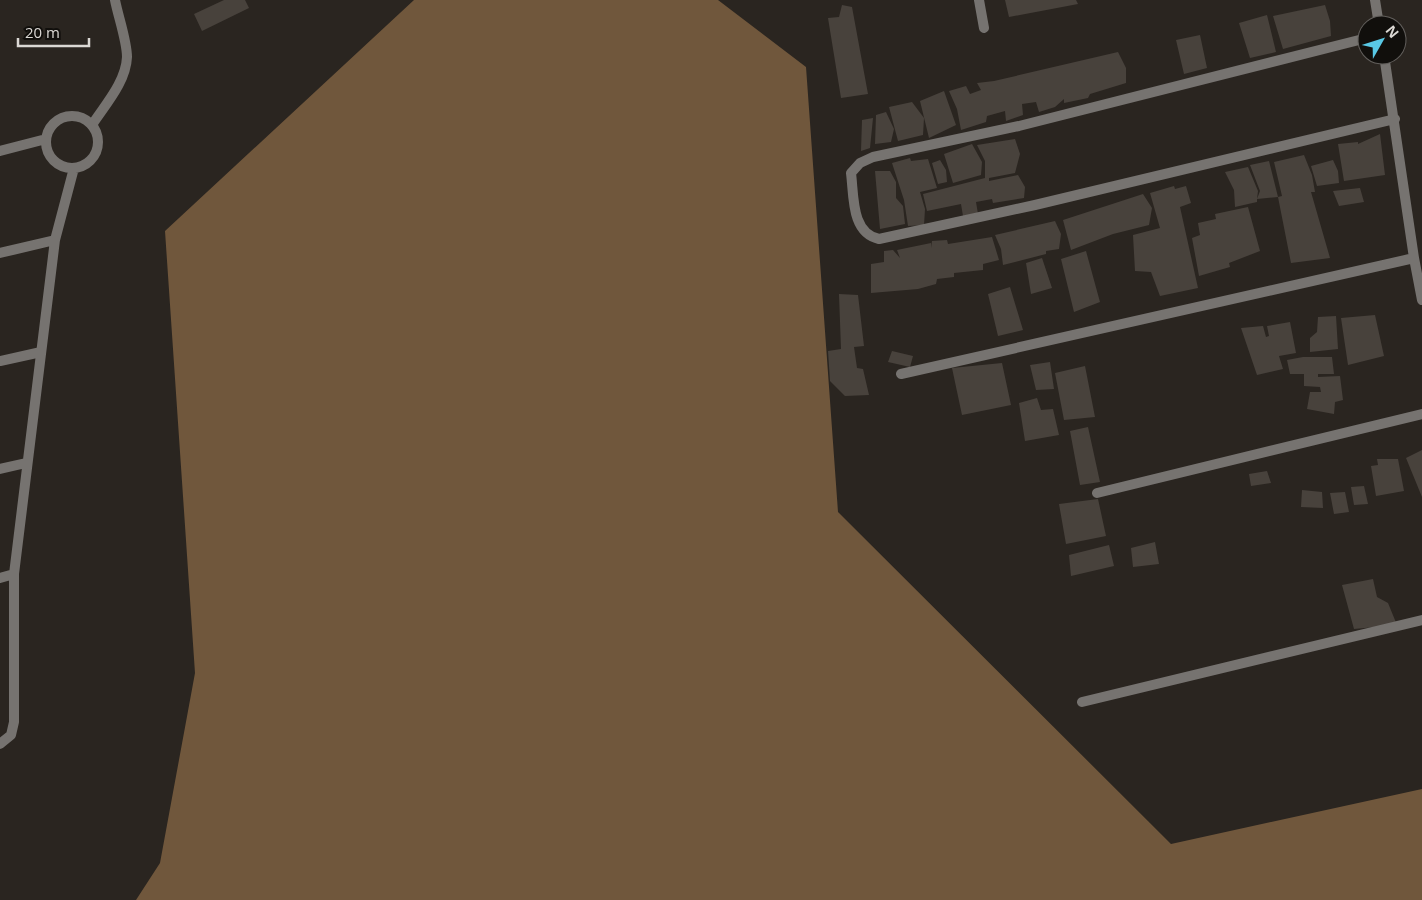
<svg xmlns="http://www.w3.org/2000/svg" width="1422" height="900" viewBox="0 0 1422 900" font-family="'Open Sans',sans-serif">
  <rect width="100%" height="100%" fill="#2a2520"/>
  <path fill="#70573c" d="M414,0H718L806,67L838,512L1171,844L1422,789V900H136L160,863L195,673L165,231Z"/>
  <path fill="#48423c" d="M224,0H245L249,8L202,31L194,14Z
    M1005,0H1076L1078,4L1009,17Z
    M842,5L852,7L868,94L841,98L828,18L839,17Z
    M1325,5L1330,21L1331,36L1283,49L1273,16Z
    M1267,15L1276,52L1250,58L1239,23Z
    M1200,35L1207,68L1184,74L1176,40Z
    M1118,52L1126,68V83L1090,94L1088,98L1064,103V99L1055,107L1039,112L1036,102L1022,104L1023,115L1006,121L1005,111L987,116L986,122L961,130L957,109L949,91L966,86L970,94L981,90L977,83L994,81Z
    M944,91L956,125L929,138L920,101Z
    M912,102L924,118L923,135L898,141L889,107Z
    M886,112L894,129L891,142L875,144L876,115Z
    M873,118L870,148L861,151L862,120Z
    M1380,134L1385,175L1344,181L1338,144L1358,142V144Z
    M1015,139L1020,154L1015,173L989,178V181L1018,175L1025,187L1024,198L993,203L992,199L976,202L978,214L963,216L961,204L927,211L923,194L985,178V161L977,145Z
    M972,144L982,162L981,175L953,183L944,154Z
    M1304,155L1312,175L1315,192H1311L1330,258L1291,263L1278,197L1282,196L1274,162Z
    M910,158L911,161L928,159L937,188L920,192L925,209L924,225L908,226L904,200L892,163Z
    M940,160L946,170L947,182L938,184L932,163Z
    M1333,160L1338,171L1339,183L1317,186L1311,166Z
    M1269,161L1278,197L1257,199V202L1235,207L1234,190L1225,172L1248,167L1258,191L1257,199L1260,191L1250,165Z
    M875,171H890L896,182V198L903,206L905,224L880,229Z
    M1174,186L1175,189L1186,186L1191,203L1180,207L1198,288L1160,296L1151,272L1135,271L1133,235L1160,228L1150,193Z
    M1360,188L1364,202L1339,206L1333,191Z
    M1143,194L1152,208L1149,225L1113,234L1071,250L1063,220Z
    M1248,207L1260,251L1229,263L1230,267L1199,276L1192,238L1200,235L1198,223L1216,219L1215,214Z
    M1055,221L1061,234L1059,249L1046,251V254L1003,265L1001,249L995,235Z
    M992,237L999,260L983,264V270L954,273V277L937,279L936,284L918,289L871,293V264L884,262V251L893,250L900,258L897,250L931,243V248L932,241L947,240L948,244Z
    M1086,251L1100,302L1074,312L1061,259Z
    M1042,258L1052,288L1031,294L1026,263Z
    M1010,287L1023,330L998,336L988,294Z
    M839,294L858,295L864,346L854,347L857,368L863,369L869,395L845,396L830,381L828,351L841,349Z
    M1375,315L1384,356L1348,365L1341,318Z
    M1336,316L1338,349L1310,352V338L1317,332L1318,317Z
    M1290,322L1296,353L1279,356L1283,369L1257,375L1241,328L1263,326L1266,337L1269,336L1267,326Z
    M892,351L913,356L910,367L888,362Z
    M1303,357H1332L1334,374H1318V377L1340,376L1343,400L1335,402L1334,414L1307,409L1310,392H1321L1320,387L1304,386V374H1290L1287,360Z
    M1050,362L1054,389L1036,390L1030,365Z
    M1002,363L1011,405L962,415L952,368Z
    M1085,366L1095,417L1064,420L1055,373Z
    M1037,398L1041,410L1053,409L1059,435L1025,441L1019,403Z
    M1088,427L1100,482L1080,485L1070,431Z
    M1422,450V497L1406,458Z
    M1377,459H1398L1404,491L1376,496L1371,466L1378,465Z
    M1267,471L1271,483L1251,486L1249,474Z
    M1364,486L1368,504L1354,505L1351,487Z
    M1302,490L1322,492L1323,508L1301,507Z
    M1345,492L1349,512L1334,514L1330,493Z
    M1098,499L1106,536L1066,544L1059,504Z
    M1155,542L1159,564L1133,567L1131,548Z
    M1109,545L1114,566L1071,576L1069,555Z
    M1373,579L1377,597L1388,603L1397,625L1354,629L1342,585Z"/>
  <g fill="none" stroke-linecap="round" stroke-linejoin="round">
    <path stroke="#767370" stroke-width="10" d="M1082,702L1422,620"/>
    <path stroke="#767370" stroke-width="10" d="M979,0L984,28
      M1375,0L1379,25
      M1367,38L1019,126L873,157L860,163L851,173C854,196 851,233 879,239L1035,205L1395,119
      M1384,55L1414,258L1422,300
      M46 142a26 26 0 1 1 52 0a26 26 0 1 1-52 0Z
      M92,125C105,105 126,82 127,57C127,41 118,16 115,0
      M0,151L46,139
      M0,253L55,240
      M0,361L41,352
      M901,374L1414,258
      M0,469L26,463
      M1097,493L1422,414
      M0,578L14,574
      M0,744L11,735L14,722V574L55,240L74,168"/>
  </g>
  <g transform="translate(1382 40) rotate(51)"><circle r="24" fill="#110f0c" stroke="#625f5c"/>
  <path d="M0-4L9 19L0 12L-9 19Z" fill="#59c8e5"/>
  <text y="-8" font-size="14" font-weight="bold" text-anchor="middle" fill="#dbd8d4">N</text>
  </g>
  <path d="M18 38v8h71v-8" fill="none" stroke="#dbd8d4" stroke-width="2.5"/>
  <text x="25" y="38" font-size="15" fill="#dbd8d4" stroke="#110f0c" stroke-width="4" paint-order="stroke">20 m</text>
</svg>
